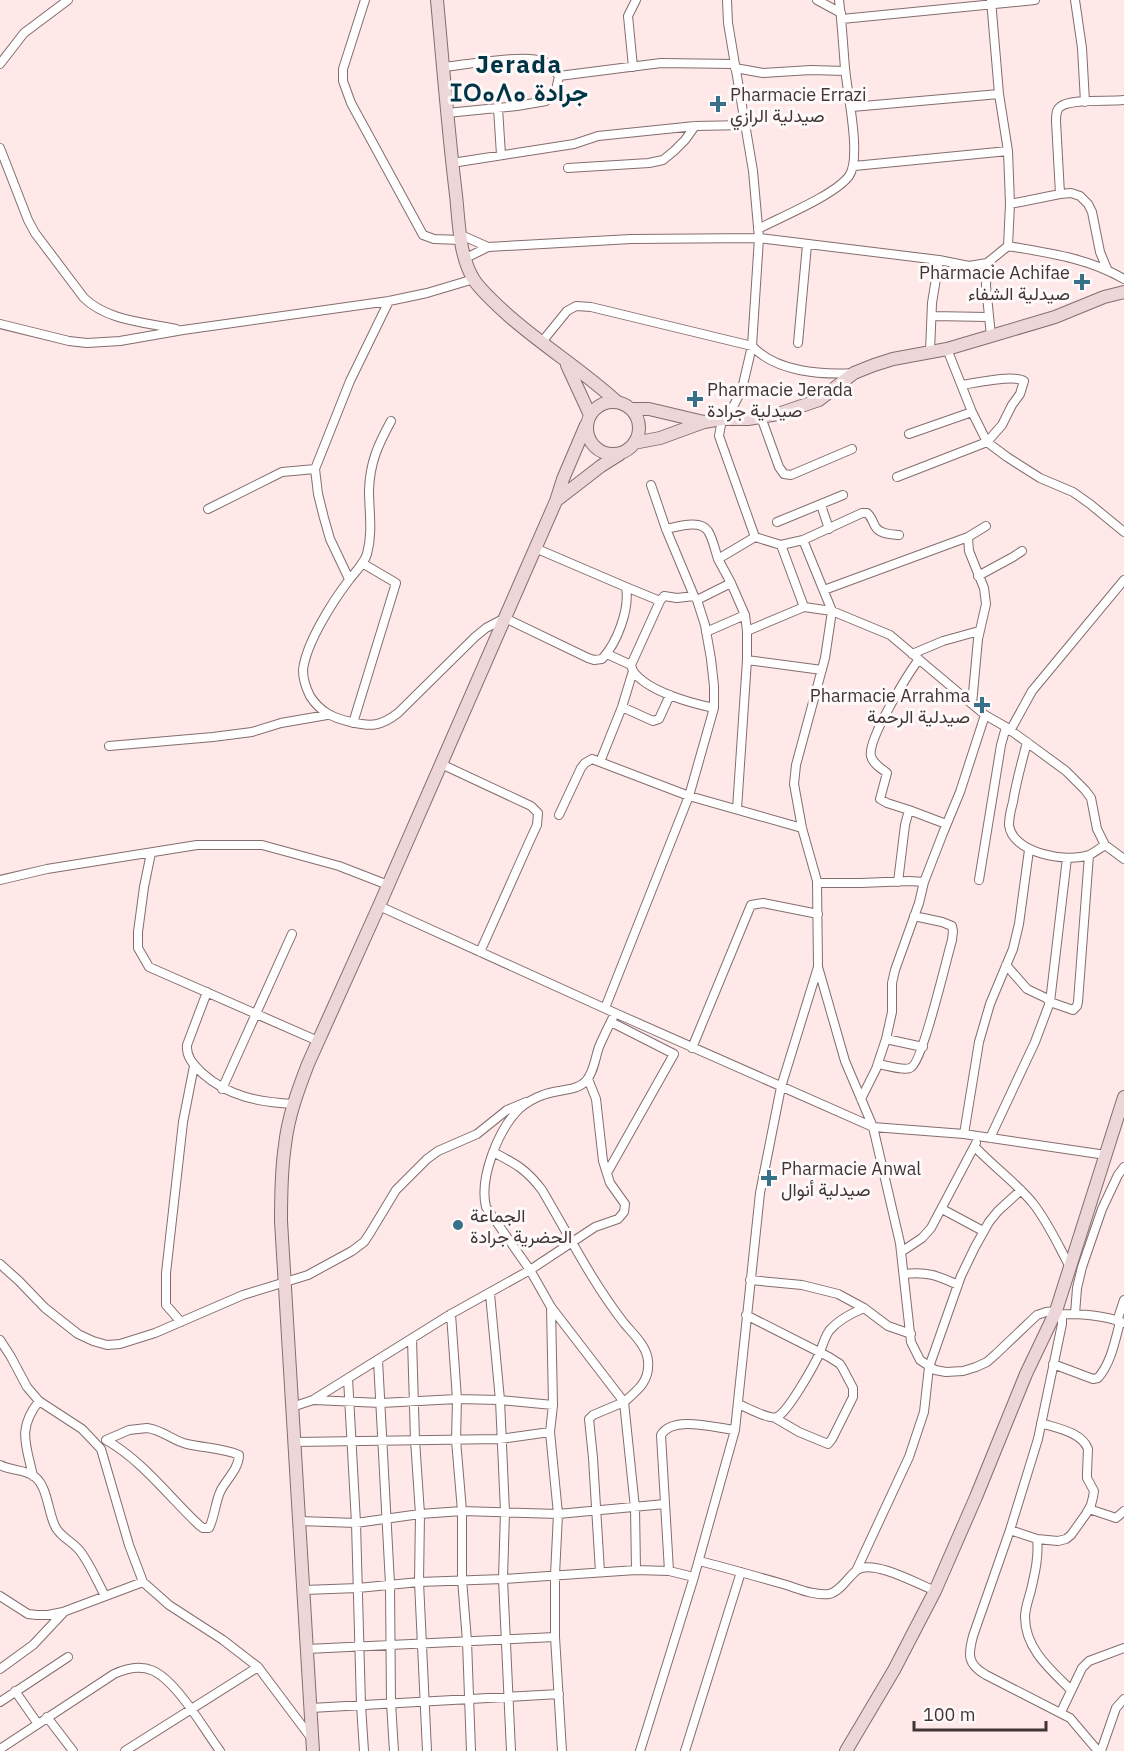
<svg xmlns="http://www.w3.org/2000/svg" width="1124" height="1751" viewBox="0 0 1124 1751" font-family="'IBM Plex Sans',Vazirmatn,'Noto Sans Tifinagh',sans-serif">
  <rect width="100%" height="100%" fill="#fee8e8"/>
  <g fill="none" stroke-linecap="round" stroke-linejoin="round">
    <g stroke="#846d6d" stroke-width="10">
      <path id="street" d="M365,0L343,69V81L351,103L423,235L434,239L461,240
        M817,0L841,13
        M991,0L999,94L1008,151L1010,204L1008,246
        M1075,0L1082,48L1085,102
        M842,19L1035,0
        M0,64L24,33L68,0
        M443,67C464,65 524,54 542,61C549,63 555,71 559,76
        M633,67L628,16L636,0
        M735,68L763,73L811,70L845,71
        M559,76L661,63L734,64
        M852,107L999,94
        M498,108L501,155
        M447,113L517,106L546,101L556,90L559,76
        M0,148L28,220L35,233L84,298C108,321 145,322 176,329
        M452,163L574,144L598,136L695,126L747,125
        M854,166L1008,151
        M568,168L649,163L663,160L674,151L685,140L695,126
        M1060,194L1056,121C1056,116 1056,110 1060,107C1070,98 1110,102 1124,100
        M1010,204L1060,194L1071,193L1080,196L1088,204L1092,212L1100,252L1107,269
        M758,229C781,217 835,195 849,176C862,158 847,92 845,68C843,45 842,23 839,0
        M461,235L488,247
        M466,258L488,247L631,239L759,238L939,260L969,266L987,263L1008,246C1049,253 1088,258 1124,279
        M987,263L986,286L991,336
        M932,316L988,317
        M0,324L69,341L87,343L120,341L183,330L389,301L427,293L474,279
        M541,343L567,311L576,306L591,307L752,346C776,372 821,375 854,373
        M798,343L807,245
        M947,349L972,412L987,442L1007,457L1040,478L1073,492L1090,504L1124,532
        M930,351L932,303L939,260
        M761,417L779,467L784,474L791,475L852,449
        M391,421C378,445 370,462 369,490C369,512 373,532 367,554C364,564 355,572 349,580C333,601 306,643 303,670C303,679 306,688 310,696C320,712 333,718 351,722C372,727 381,726 398,713L475,637L486,628L505,618L588,658L594,660L602,659C617,643 630,609 626,587L535,548
        M909,434L972,412
        M897,477L987,442L1002,425L1012,405L1020,394L1024,381C1014,374 975,383 962,385
        M651,485L666,529L694,596
        M821,505L829,529
        M208,509L282,472L315,469
        M777,522L843,495
        M666,529C677,527 700,519 708,531C713,539 715,550 718,559
        M803,540L862,513H867C872,517 872,521 875,526C879,534 890,534 899,535
        M781,545L804,607
        M978,576L1013,557L1022,551
        M349,579L330,539L324,518L318,494L315,469L350,381L389,301
        M731,583L745,615L747,631V660L737,809
        M626,587L660,601
        M824,590L968,537
        M747,631L804,607L832,611L890,635L985,715L1006,727L1066,771L1085,790L1091,798L1097,829L1105,845L1124,859
        M706,632L745,615
        M607,654L631,665
        M912,654L943,641L979,631
        M747,660L822,670
        M633,671C647,691 690,703 714,708
        M972,704L978,639L986,604L984,588L969,551L968,537L986,526
        M622,707L653,721L659,719L670,695
        M353,723L396,583L362,563
        M1010,731L1032,691L1124,580
        M1027,742C1022,762 1016,782 1013,802C1011,809 1009,817 1009,825C1012,853 1066,863 1089,855C1094,853 1100,848 1105,845
        M109,746L213,737L252,732L281,723L327,715
        M600,762L622,707L633,671L631,665L660,601L664,596L677,598L694,596L697,600L731,583L718,559L755,537
        M441,764L531,806L538,813L537,825L531,838L480,952
        M909,810L946,824
        M559,815L581,768L585,763L592,759L689,796L802,828
        M151,853L144,887L138,932V948L149,967L318,1041
        M1067,858L1050,1002L1073,1010L1077,1006L1078,1002L1089,855
        M0,880L47,869L197,845H262L339,866L388,885
        M979,880L1001,745L1006,727
        M898,882L905,825L909,810L887,803L880,799L887,773C882,769 873,764 871,756C867,740 908,674 919,659
        M817,883H861L909,881L924,882
        M379,906L615,1013L873,1127L964,1134L1106,1155
        M818,967L845,1061L873,1127L900,1243L911,1342L920,1360L935,1370L946,1372L963,1371L976,1367L987,1362L996,1354L1037,1315L1046,1312L1056,1311L1062,1316V1324L1038,1439L1010,1530L973,1636C968,1655 967,1664 986,1675L1070,1718L1098,1751
        M207,992L187,1045C186,1057 193,1064 202,1073C229,1097 259,1102 294,1104
        M605,1008L689,796L714,708V686L711,659L705,625L697,600
        M886,1039L923,1047
        M692,1048L751,905L763,903L818,914
        M878,1064C885,1065 903,1071 910,1068C922,1065 947,957 952,940L953,931L952,926L942,922L914,916
        M222,1089L292,934
        M861,1099L876,1069L886,1039L892,1012V983L895,970L919,903L924,882L943,833L960,792L985,715
        M964,1134L979,1042L990,1004L1013,949L1019,924L1029,850
        M990,1138L1035,1042L1050,1002L1046,998L1027,989L1006,965
        M975,1147C993,1166 1015,1182 1032,1202C1048,1222 1058,1245 1070,1267
        M493,1152C516,1164 526,1169 542,1190C568,1234 592,1282 624,1323C633,1334 647,1346 648,1361C650,1381 638,1390 624,1402L551,1307
        M607,1173L674,1054L611,1022
        M942,1209L983,1231
        M901,1252L922,1238L931,1228L976,1143
        M0,1264L19,1281L45,1308L78,1334L93,1341L107,1345L120,1344L155,1333L243,1295L308,1275L352,1251L364,1242L370,1233L396,1190L427,1159L438,1151L477,1134L507,1110L526,1102
        M904,1274C927,1271 938,1276 958,1285
        M750,1280L802,1285L838,1294L864,1308L888,1326L911,1334
        M490,1294L500,1400L505,1512L503,1579L511,1751
        M451,1314L457,1399L456,1440L462,1511V1579L467,1641L471,1751
        M1060,1314C1082,1314 1104,1315 1124,1323
        M1075,1314L1077,1288L1082,1267L1102,1209L1118,1175L1124,1167
        M746,1315L829,1357L840,1364L843,1369L853,1388V1397L832,1439L828,1444L799,1432L775,1418
        M1117,1321L1124,1300
        M181,1322L166,1305V1273L183,1122L194,1066
        M412,1339L415,1440L420,1514L419,1582L427,1751
        M0,1340L11,1357L27,1387L39,1401L82,1429L101,1449L129,1545L143,1582L169,1605L223,1640L258,1667L312,1739
        M378,1360L390,1584L391,1703L394,1751
        M1053,1364L1093,1379L1098,1378C1111,1363 1115,1341 1120,1322
        M348,1378L356,1523L361,1705L364,1751
        M314,1400L381,1403L457,1399L500,1400L553,1405
        M738,1404C746,1407 769,1420 777,1417C788,1412 815,1364 820,1352C823,1344 825,1337 829,1331C838,1320 852,1313 864,1308
        M292,1407L313,1400L451,1314L530,1270L595,1227L618,1219L624,1212L625,1204L610,1183L603,1161L596,1099L588,1079
        M147,1428C163,1430 173,1441 187,1444C204,1448 223,1448 239,1455C239,1468 227,1479 221,1490C215,1502 215,1516 209,1528H203L199,1525C169,1497 143,1461 106,1440L129,1430Z
        M294,1442L500,1439L550,1432
        M0,1465C11,1471 26,1469 35,1477C48,1487 48,1514 56,1528C62,1538 73,1542 80,1551C90,1564 97,1581 105,1596
        M33,1476C26,1444 17,1429 39,1401
        M1089,1509L1116,1518L1124,1511
        M300,1521L356,1523L420,1514L462,1511L558,1514L665,1504
        M1010,1530L1037,1539L1058,1541L1066,1539L1071,1535L1086,1514L1091,1505L1093,1497L1094,1491L1087,1478V1473L1088,1449C1082,1432 1056,1428 1041,1423
        M1037,1539C1039,1556 1035,1573 1031,1590C1029,1598 1025,1608 1025,1617C1025,1649 1051,1670 1071,1690
        M699,1561C727,1568 755,1576 783,1584C797,1588 814,1596 829,1594C840,1592 848,1577 857,1570C873,1559 918,1584 935,1591
        M669,1571L661,1435C673,1415 715,1428 735,1430
        M856,1571L909,1457L924,1412L929,1367L961,1276L975,1247L989,1222L998,1211L1021,1190
        M600,1572L593,1458L589,1419L593,1415L624,1402L635,1508L636,1570
        M304,1590L358,1588L419,1582L503,1579L636,1570L669,1571L694,1577
        M0,1596L28,1614L37,1615H48L63,1612L143,1582
        M307,1649L555,1637
        M0,1669L33,1645L64,1612
        M15,1691L38,1724
        M0,1702L68,1657
        M311,1708L559,1694
        M1061,1712L1082,1668L1089,1661L1124,1648
        M47,1717L73,1751
        M0,1749L114,1674C146,1659 162,1672 182,1697C196,1714 207,1733 220,1751
        M125,1751L258,1667
        M562,1751L555,1637V1575L558,1514L550,1432L553,1405L551,1307L530,1270L486,1207C479,1178 498,1130 519,1109C526,1103 534,1098 543,1095C556,1089 576,1092 586,1081C594,1072 595,1058 599,1047C604,1035 610,1024 615,1013
        M640,1751L694,1577L735,1430L760,1193L781,1087L818,967L817,881L802,828L794,784L796,765L825,658L832,611L803,540L781,545L755,537L719,436L722,419L734,405L742,389L752,346L759,238L753,171L728,23L727,0
        M685,1751L741,1572
        M1101,1751L1116,1708L1124,1699"/>
    </g>
    <g stroke="#846d6d" stroke-width="14">
      <path id="secondary" d="M437,0C443,65 448,130 456,195C459,222 459,256 474,280C483,293 497,305 509,316C543,346 582,370 616,401
        M567,365L590,415
        M587 428a26 26 0 1 1 52 0a26 26 0 1 1-52 0Z
        M632,409H649L704,422
        M634,443L660,438L704,422L722,419H748L778,414L819,400L854,373L874,365L893,359L947,349L991,336L1055,317L1104,297L1124,292
        M557,500L601,466L620,454
        M313,1751L281,1221C281,1196 281,1171 285,1145C288,1117 298,1090 308,1064L379,906L556,501L563,479L586,425
        M846,1751L894,1670L935,1591L976,1497L1026,1374L1056,1311L1124,1097"/>
    </g>
    <use href="#street" stroke="#fff" stroke-width="8"/>
    <use href="#secondary" stroke="#ecd6d7" stroke-width="12"/>
  </g>
  <g fill="#367189" stroke="#fff9f9" stroke-width="2">
    <path d="M715 95h6v6h6v6h-6v6h-6v-6h-6v-6h6z"/>
    <path d="M1079 273h6v6h6v6h-6v6h-6v-6h-6v-6h6z"/>
    <path d="M692 390h6v6h6v6h-6v6h-6v-6h-6v-6h6z"/>
    <path d="M979 696h6v6h6v6h-6v6h-6v-6h-6v-6h6z"/>
    <path d="M766 1169h6v6h6v6h-6v6h-6v-6h-6v-6h6z"/>
    <circle cx="458" cy="1225" r="6"/>
  </g>
  <g text-anchor="middle" dominant-baseline="central" stroke-width="6" stroke-linejoin="round" paint-order="stroke">
    <g font-size="18" fill="#3f3535" stroke="#fff9f9" text-anchor="start">
      <text x="730" y="94">Pharmacie Errazi<tspan x="730" dy="21">صيدلية الرازي</tspan></text>
      <text x="1070" y="272" text-anchor="end">Pharmacie Achifae<tspan x="1070" dy="21">صيدلية الشفاء</tspan></text>
      <text x="707" y="389">Pharmacie Jerada<tspan x="707" dy="21">صيدلية جرادة</tspan></text>
      <text x="970" y="695" text-anchor="end">Pharmacie Arrahma<tspan x="970" dy="21">صيدلية الرحمة</tspan></text>
      <text x="781" y="1168">Pharmacie Anwal<tspan x="781" dy="21">صيدلية أنوال</tspan></text>
      <text x="470" y="1215">الجماعة<tspan x="470" dy="21">الحضرية جرادة</tspan></text>
    </g>
    <g font-size="24" font-weight="bold" letter-spacing="1.5" fill="#003547" stroke="#fff9f9">
      <text x="519" y="64">Jerada<tspan x="519" dy="28">ⵊⵔⴰⴷⴰ جرادة</tspan></text>
    </g>
  </g>
  <path d="M914 1721v9h132v-9" fill="none" stroke="#3f3535" stroke-width="3"/>
  <text x="923" y="1721" font-size="18" fill="#3f3535" stroke="#fff9f9" stroke-width="4.5" paint-order="stroke">100 m</text>
</svg>
